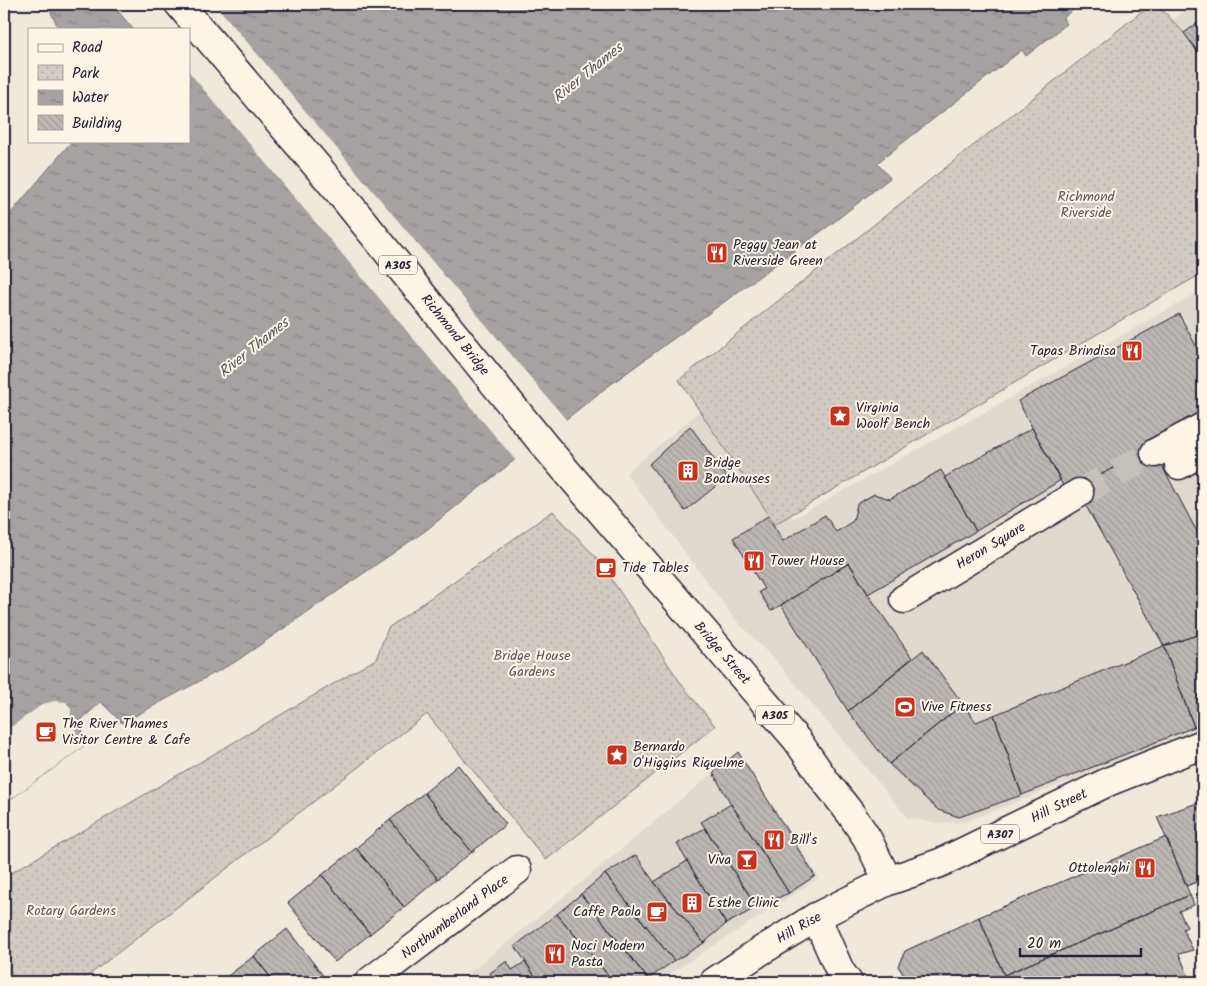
<svg xmlns="http://www.w3.org/2000/svg" width="1207" height="986" viewBox="0 0 1207 986" font-family="Kalam,sans-serif">
  <defs>
    <pattern id="park-dots" width="8" height="8" patternUnits="userSpaceOnUse" patternTransform="scale(1.25)"><rect width="8" height="8" fill="#d1cbc3"/><path d="M2 2h.1M6 6h.1" fill="none" stroke="#b3aea8" stroke-width="1.8" stroke-linecap="round"/></pattern>
    <pattern id="water-ripples" width="26" height="14" patternUnits="userSpaceOnUse" patternTransform="scale(1.25)"><rect width="26" height="14" fill="#a6a2a2"/><path d="M2 4q2-2 4 0t4 0M15 11q2-2 4 0t4 0" fill="none" stroke="#878485"/></pattern>
    <pattern id="building-back-hatch" width="6" height="6" patternUnits="userSpaceOnUse" patternTransform="scale(1.25)"><rect width="6" height="6" fill="#bcb7b3"/><path d="M-1 5l2 2M0 0l6 6M5-1l2 2" fill="none" stroke="#a19d9b"/></pattern>
  </defs>
  <rect width="100%" height="100%" fill="#efe8db"/>
  <filter id="ink" filterUnits="userSpaceOnUse"><feTurbulence type="fractalNoise" baseFrequency=".02" numOctaves="2"/><feDisplacementMap in="SourceGraphic" scale="10" xChannelSelector="R" yChannelSelector="G"/><feConvolveMatrix kernelMatrix="1 2 1 2 8 2 1 2 1" color-interpolation-filters="sRGB"/></filter>
  <g filter="url(#ink)">
    <path fill="#e0d9cf" d="M1194,4H1203V72L1170,22Z
      M1203,290V729L965,822L938,823L908,818L776,661L734,618L626,473L723,391L793,519Z
      M738,752L819,878L657,982H458L571,891Z"/>
    <path fill="url(#park-dots)" stroke="#7a767f" d="M1151,4H1157L1184,33L1203,60V273L1133,313L775,524L679,380Z
      M553,511L600,562L682,685L715,726L546,860L427,714L80,982H4V877L376,659L388,628Z"/>
    <path fill="url(#water-ripples)" stroke="#716f79" d="M47,4H112L133,29H59Z
      M201,4H1080L1063,18L1067,24L1026,56L1022,50L877,163L890,178L830,225L603,390L425,531L235,662L122,723L101,702L82,719L83,747L4,804V221L72,141H189V29Z"/>
    <path fill="#efe8db" d="M197,4H215L568,422L517,462L189,72V29H172Z
      M55,701L66,702L71,709V720L83,747L4,804V732L43,704Z"/>
    <path fill="url(#building-back-hatch)" stroke="#22223b" d="M1203,19V59L1184,33Z
      M1179,314L1203,359V419L1067,493L1018,401Z
      M690,426L727,477L685,511L649,464Z
      M1032,428L1061,480L976,531L945,477Z
      M1152,447L1203,543V633L1164,646L1076,488Z
      M941,470L976,531L868,594L849,563L771,611L759,592L764,589L733,538L768,516L783,541L825,515L836,532L853,521L857,504L874,494L890,499Z
      M849,563L868,594L912,658L848,711L781,605Z
      M1203,633V723L1194,727L1164,646Z
      M1164,646L1194,727L1022,795L994,715Z
      M923,650L963,704L889,764L848,711Z
      M963,704L976,722L994,715L1022,795L959,817L938,810L889,764Z
      M738,752L815,876L789,893L731,804L713,773Z
      M458,765L506,824L472,852L424,793Z
      M424,793L472,852L438,879L390,820Z
      M1203,801V879L1187,886L1157,817Z
      M731,804L789,893L757,907L701,822Z
      M390,820L438,879L404,907L356,848Z
      M705,828L757,907L726,924L687,861L677,844Z
      M1166,837L1190,895L1004,975L979,917Z
      M356,848L404,907L370,934L322,875Z
      M636,855L654,882L704,943L674,961L605,874Z
      M687,861L726,924L704,943L654,882Z
      M605,874L674,961L648,979L581,894Z
      M322,875L370,934L335,962L288,903Z
      M581,894L648,979L641,982H614L557,914Z
      M1190,895L1194,905L1179,911L1187,927L1183,929L1193,950L1179,954L1191,982H908L898,966L905,951L979,917L1004,975Z
      M557,914L614,982H539L515,946Z
      M287,929L328,982H274L254,956Z
      M254,956L274,982H220Z
      M507,961L512,970L525,962L539,982H496L490,973Z"/>
    <g fill="none" stroke-linecap="round" stroke-linejoin="round">
      <path stroke="#c6c0bb" stroke-width="28" stroke-dasharray="28 14" stroke-linecap="butt" d="M1079,493L1155,453"/>
      <g stroke="#22223b" stroke-width="31">
        <path id="minor" d="M1155,453L1203,427
          M1179,465L1203,451
          M904,599L1079,493
          M816,917L840,971L848,982
          M369,982L517,870"/>
      </g>
      <g stroke="#22223b" stroke-width="31">
        <path id="major" d="M179,4L339,192L544,445L797,740L826,782L851,814L867,838L888,881
          M714,982L759,952L816,917L888,881L940,863L1110,781L1203,744"/>
      </g>
      <use href="#minor" stroke="#fcf5e5" stroke-width="28"/>
      <use href="#major" stroke="#fcf5e5" stroke-width="28"/>
    </g>
  </g>
  <defs>
    <g id="restaurant-square" transform="scale(1.125)"><rect x="-9" y="-9" width="18" height="18" rx="4" fill="#c8321e" stroke="#fcf5e5"/><path d="M-5-6h1v4h1v-4h1v4h1v-4h1v5L-1.5 .5V6h-2V.5L-5-1ZM5-6V6H3V1.5H1.5Q1.5-4 5-6Z" fill="#fff"/></g>
    <g id="sight-square" transform="scale(1.125)"><rect x="-9" y="-9" width="18" height="18" rx="4" fill="#c8321e" stroke="#fcf5e5"/><path d="M0-6L1.8-2.2L6-1.7L2.9 1.2L3.7 5.4L0 3.3L-3.7 5.4L-2.9 1.2L-6-1.7L-1.8-2.2Z" fill="#fff"/></g>
    <g id="building-square" transform="scale(1.125)"><rect x="-9" y="-9" width="18" height="18" rx="4" fill="#c8321e" stroke="#fcf5e5"/><path d="M-4-6H4V6H1V3H-1V6H-4ZM-2.5-4.3h1.7v1.8h-1.7ZM.8-4.3h1.7v1.8H.8ZM-2.5-1h1.7V.8h-1.7ZM.8-1h1.7V.8H.8Z" fill="#fff"/></g>
    <g id="cafe-square" transform="scale(1.125)"><rect x="-9" y="-9" width="18" height="18" rx="4" fill="#c8321e" stroke="#fcf5e5"/><path d="M-5.5-4.5H6V0H3Q3 3.5 0 3.5H-2.5Q-5.5 3.5-5.5 0ZM3-3.2v2h1.7v-2ZM-6 4.5H4V6H-6Z" fill="#fff"/></g>
    <g id="stadium-square" transform="scale(1.125)"><rect x="-9" y="-9" width="18" height="18" rx="4" fill="#c8321e" stroke="#fcf5e5"/><path d="M0-5a6.5 5 0 1 0 0 10a6.5 5 0 1 0 0-10ZM-3.5-1.8h7v3.6h-7Z" fill="#fff"/></g>
    <g id="bar-square" transform="scale(1.125)"><rect x="-9" y="-9" width="18" height="18" rx="4" fill="#c8321e" stroke="#fcf5e5"/><path d="M-6-5H6L.8 .8V4.5H3.5V6h-7V4.5H-.8V.8Z" fill="#fff"/></g>
  </defs>
  <g fill-rule="evenodd">
    <use href="#restaurant-square" x="717" y="253"/>
    <use href="#restaurant-square" x="1132" y="351"/>
    <use href="#sight-square" x="840" y="416"/>
    <use href="#building-square" x="688" y="471"/>
    <use href="#restaurant-square" x="754" y="561"/>
    <use href="#cafe-square" x="606" y="568"/>
    <use href="#stadium-square" x="905" y="707"/>
    <use href="#cafe-square" x="46" y="732"/>
    <use href="#sight-square" x="617" y="755"/>
    <use href="#restaurant-square" x="774" y="840"/>
    <use href="#bar-square" x="747" y="860"/>
    <use href="#restaurant-square" x="1145" y="868"/>
    <use href="#building-square" x="692" y="903"/>
    <use href="#cafe-square" x="657" y="912"/>
    <use href="#restaurant-square" x="555" y="954"/>
  </g>
  <g text-anchor="middle" dominant-baseline="central" stroke-width="4" stroke-linejoin="round" paint-order="stroke">
    <g fill="#fcf5e5" stroke="#63616e" stroke-width="1">
      <rect x="379" y="255.5" width="38" height="19" rx="4"/>
      <rect x="756" y="705.5" width="38" height="19" rx="4"/>
      <rect x="981" y="824.5" width="38" height="19" rx="4"/>
    </g>
    <g font-size="12" font-weight="bold" fill="#22223b">
      <text x="398" y="265">A305</text>
      <text x="775" y="715">A305</text>
      <text x="1000" y="834">A307</text>
    </g>
    <g font-size="14" fill="#575564" stroke="#fcf5e5">
      <text x="1086" y="197">Richmond<tspan x="1086" dy="16">Riverside</tspan></text>
      <text x="532" y="656">Bridge House<tspan x="532" dy="16">Gardens</tspan></text>
      <text x="71" y="911">Rotary Gardens</text>
    </g>
    <g font-size="14" fill="#22223b" stroke="#fcf5e5" text-anchor="start">
      <text x="733" y="245">Peggy Jean at<tspan x="733" dy="16">Riverside Green</tspan></text>
      <text x="1116" y="351" text-anchor="end">Tapas Brindisa</text>
      <text x="856" y="408">Virginia<tspan x="856" dy="16">Woolf Bench</tspan></text>
      <text x="704" y="463">Bridge<tspan x="704" dy="16">Boathouses</tspan></text>
      <text x="770" y="561">Tower House</text>
      <text x="622" y="568">Tide Tables</text>
      <text x="921" y="707">Vive Fitness</text>
      <text x="62" y="724">The River Thames<tspan x="62" dy="16">Visitor Centre &amp; Cafe</tspan></text>
      <text x="633" y="747">Bernardo<tspan x="633" dy="16">O'Higgins Riquelme</tspan></text>
      <text x="790" y="840">Bill's</text>
      <text x="731" y="860" text-anchor="end">Viva</text>
      <text x="1129" y="868" text-anchor="end">Ottolenghi</text>
      <text x="708" y="903">Esthe Clinic</text>
      <text x="641" y="912" text-anchor="end">Caffe Paola</text>
      <text x="571" y="946">Noci Modern<tspan x="571" dy="16">Pasta</tspan></text>
    </g>
    <g font-size="14" fill="#22223b" stroke="#fcf5e5">
      <text transform="translate(455 335) rotate(51)">Richmond Bridge</text>
      <text transform="translate(991 546) rotate(-31)">Heron Square</text>
      <text transform="translate(722 653) rotate(49)">Bridge Street</text>
      <text transform="translate(1059 806) rotate(-26)">Hill Street</text>
      <text transform="translate(455 917) rotate(-37)">Northumberland Place</text>
      <text transform="translate(799 928) rotate(-30)">Hill Rise</text>
    </g>
    <g font-size="15" font-style="italic" fill="#575564" stroke="#fcf5e5">
      <text transform="translate(588 73) rotate(-39)">River Thames</text>
      <text transform="translate(254 348) rotate(-39)">River Thames</text>
    </g>
  </g>
  <rect width="1207" height="986" fill="none" stroke="#fcf5e5" stroke-width="20"/>
  <rect x="10" y="10" width="1187" height="966" fill="none" stroke="#22223b" stroke-width="2" filter="url(#ink)"/>
  <rect x="28" y="28" width="162" height="115" fill="#fcf5e5" stroke="#a5a1a1"/>
  <rect x="38" y="44" width="25" height="8" fill="#fcf5e5" stroke="#a5a1a1"/>
  <text x="72" y="52" font-size="15" fill="#22223b">Road</text>
  <rect x="38" y="65" width="25" height="15" fill="url(#park-dots)" stroke="#a5a1a1"/>
  <text x="72" y="78" font-size="15" fill="#22223b">Park</text>
  <rect x="38" y="90" width="25" height="15" fill="url(#water-ripples)" stroke="#a5a1a1"/>
  <text x="72" y="102" font-size="15" fill="#22223b">Water</text>
  <rect x="38" y="115" width="25" height="15" fill="url(#building-back-hatch)" stroke="#a5a1a1"/>
  <text x="72" y="128" font-size="15" fill="#22223b">Building</text>
  <path d="M1020 948v8h121v-8" fill="none" stroke="#22223b" stroke-width="2.5"/>
  <text x="1027" y="948" font-size="15" fill="#22223b" stroke="#fcf5e5" stroke-width="4" paint-order="stroke">20 m</text>
</svg>
